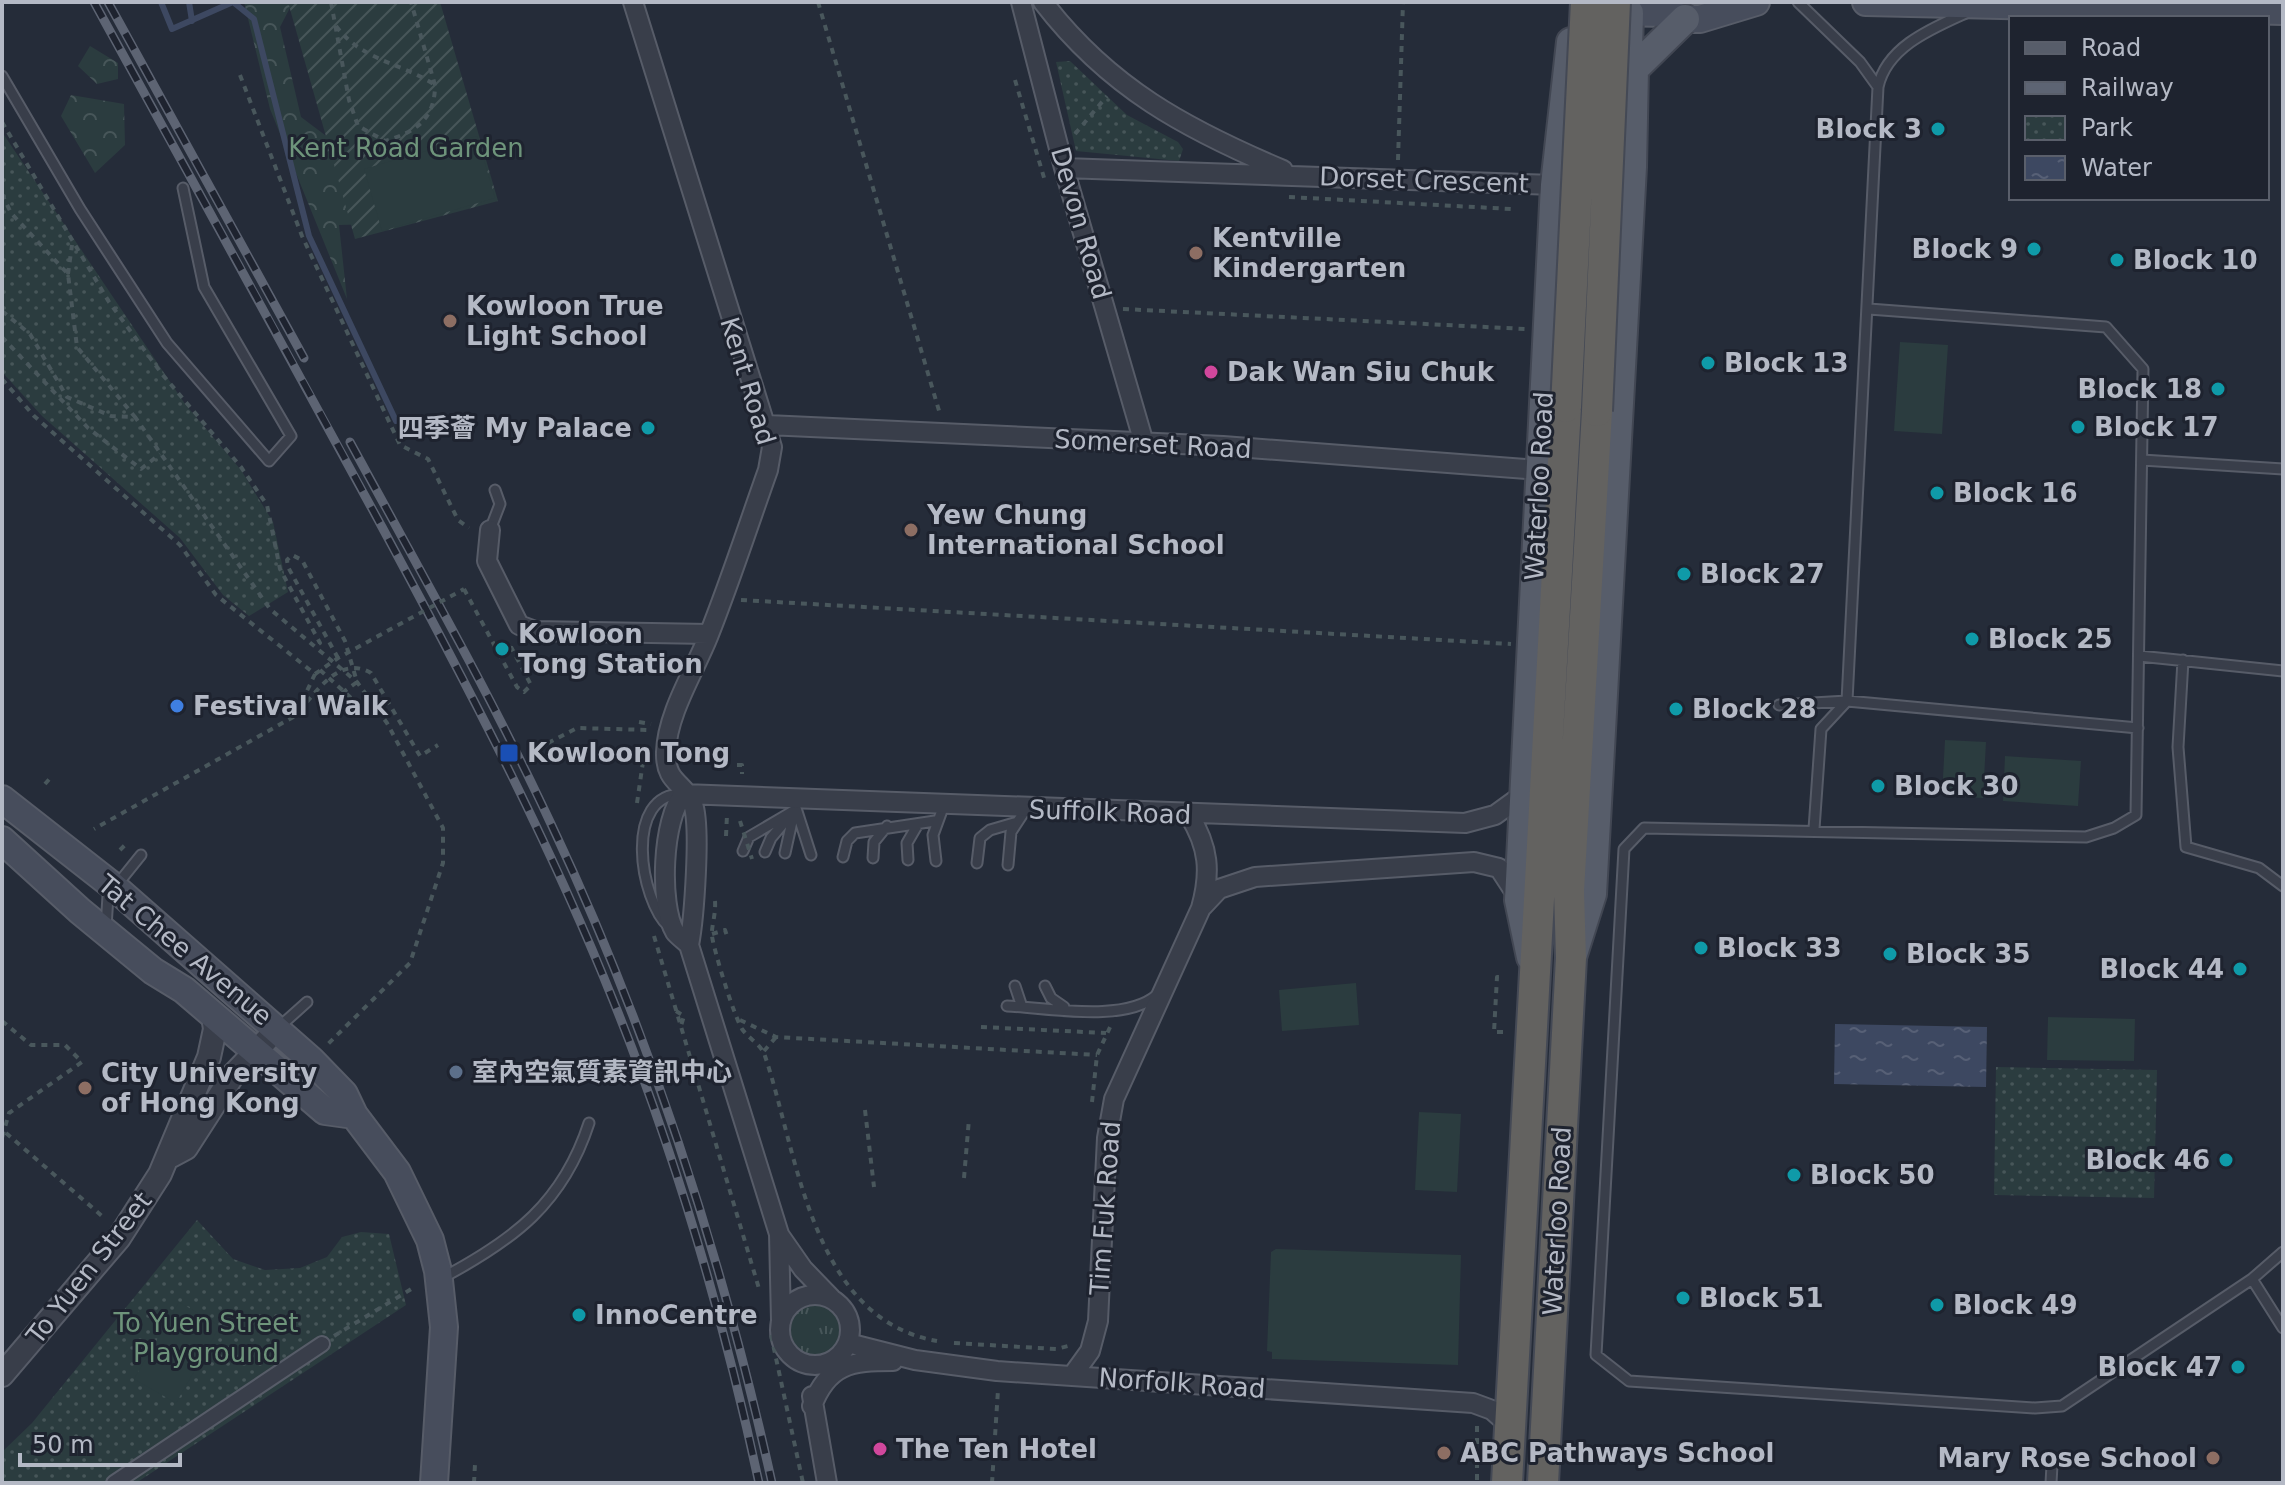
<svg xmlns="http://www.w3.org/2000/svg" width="2285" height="1485" viewBox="0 0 2285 1485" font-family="'DejaVu Sans','Noto Sans TC',sans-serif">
  <defs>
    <pattern id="grass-tufts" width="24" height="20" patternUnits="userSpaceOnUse" patternTransform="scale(2)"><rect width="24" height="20" fill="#2b3c3f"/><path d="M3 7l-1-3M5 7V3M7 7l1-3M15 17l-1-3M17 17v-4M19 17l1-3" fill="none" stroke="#475659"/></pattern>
    <pattern id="forest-crowns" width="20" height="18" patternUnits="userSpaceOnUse" patternTransform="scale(2)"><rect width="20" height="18" fill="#2b3c3f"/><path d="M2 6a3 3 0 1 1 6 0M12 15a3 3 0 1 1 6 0" fill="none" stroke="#475659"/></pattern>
    <pattern id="park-dots" width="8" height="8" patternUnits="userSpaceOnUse" patternTransform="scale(2)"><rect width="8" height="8" fill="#2b3c3f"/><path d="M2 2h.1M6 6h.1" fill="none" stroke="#475659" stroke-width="1.8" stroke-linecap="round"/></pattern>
    <pattern id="garden-furrows" width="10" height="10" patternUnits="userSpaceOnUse" patternTransform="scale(2)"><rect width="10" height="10" fill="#2b3c3f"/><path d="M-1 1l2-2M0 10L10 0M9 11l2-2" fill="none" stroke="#475659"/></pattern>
    <pattern id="water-ripples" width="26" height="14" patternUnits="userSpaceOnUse" patternTransform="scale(2)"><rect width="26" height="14" fill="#3d4861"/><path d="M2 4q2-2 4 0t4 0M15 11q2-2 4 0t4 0" fill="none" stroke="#576076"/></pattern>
  </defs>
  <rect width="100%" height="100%" fill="#252c39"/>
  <path fill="url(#grass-tufts)" d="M788 1330a27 27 0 1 1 54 0a27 27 0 1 1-54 0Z"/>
  <path fill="url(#forest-crowns)" d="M244,2H293L280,27L301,117L358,160L374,224L339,225L347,299L270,109Z
    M90,46L118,63V79L97,84L78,66Z
    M71,95L124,104L125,145L95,173L61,116Z"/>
  <path fill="url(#park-dots)" d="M1070,61L1127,115L1178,142L1183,149L1179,161L1076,151L1056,62Z
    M2,132L185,404L241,470L273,522L288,592L249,616L223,595L180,538L42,416L2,372Z
    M1996,1067L2157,1070L2154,1198L1994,1195Z
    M197,1220L233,1259L265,1270L300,1268L327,1257L342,1237L361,1232L389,1234L406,1305L136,1483H2V1452L32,1423Z"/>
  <path fill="url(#garden-furrows)" d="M288,2H440L498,201L355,239Z"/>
  <path fill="#2b3c3f" d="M477,136L495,198L382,231L364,169Z
    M1900,342L1948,345L1942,434L1894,431Z
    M1945,740L1986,742L1983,798L1942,796Z
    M2005,756L2081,761L2078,806L2003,801Z
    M1356,983L1359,1025L1282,1031L1279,990Z
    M2048,1017L2135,1019L2134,1061L2047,1060Z
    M1419,1112L1461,1114L1457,1192L1415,1190Z
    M1276,1249L1461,1255L1458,1365L1272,1359V1352L1267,1351L1271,1252Z
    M179,1302L220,1326L176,1403L134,1379Z"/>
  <path fill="url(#water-ripples)" d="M1835,1024L1987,1027L1986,1087L1834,1084Z"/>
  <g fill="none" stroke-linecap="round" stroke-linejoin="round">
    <path stroke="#3d4861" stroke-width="6" d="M161,2L172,29L233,2L254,19L309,236L396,421
      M189,2L192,21"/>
    <g stroke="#575c68" stroke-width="13">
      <path id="service" d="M1798,2L1860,62L1878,87
        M2,76L80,209L167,343L269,461L291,436L204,287L183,188
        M1869,309L2106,327L2143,369L2136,815L2114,828L2086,837L1644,828L1624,849L1596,1355L1629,1381L2035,1408L2062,1406L2252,1279L2283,1252
        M2142,460L2283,469
        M490,530L500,504L495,490
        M2139,656L2283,671
        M2183,660L2178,747L2186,847L2259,868L2283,886
        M1779,705L1847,701L2138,728
        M795,805L811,855
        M1814,829L1821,729L1847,701L1878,87C1887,46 1933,28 1968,12
        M743,851L749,837L795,810
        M765,852L771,838L788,818
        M785,853L793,817
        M843,857L847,841L855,833L935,821
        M873,858L874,842L887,826
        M908,860L907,843L918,824
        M936,861L933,835L944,805
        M977,863L980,838L990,830L1014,823
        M1008,865L1011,832L1026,809
        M106,927L108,896L141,855
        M669,927C640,901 622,792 684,794
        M1015,986L1022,1007
        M1045,986L1051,998L1064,1007
        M1007,1006C1049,1008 1125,1023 1157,995
        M278,1028L307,1002
        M442,1278C514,1240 563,1203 589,1123
        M2252,1279L2283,1328
        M2051,1483L2052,1465"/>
    </g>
    <g stroke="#575c68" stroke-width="18">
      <path id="pedestrian" d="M114,1483L322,1344"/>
    </g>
    <g stroke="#575c68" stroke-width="22">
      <path id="minor" d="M633,2L772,447L768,470C748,526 730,582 708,637C694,672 667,714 666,752C665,784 685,782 693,804C701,827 694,919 689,945L779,1234L781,1320
        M1021,2L1064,168L1144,443
        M1043,2C1109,88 1186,129 1283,170
        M1064,168L1555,185
        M767,425L1223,446L1539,470
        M490,530L487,561L519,625L535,631L709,634
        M1203,906L1219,889L1255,877L1474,862L1499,868L1516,894
        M689,945C685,941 678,936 675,932C659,905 662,817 684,794L1465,823L1495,815L1524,794
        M780,1236L803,1269L831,1298
        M780 1330a35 35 0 1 1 70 0a35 35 0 1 1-70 0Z
        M848,1343L915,1360L997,1371L1473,1403L1492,1410L1510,1426
        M1072,1376L1090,1351L1098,1321L1107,1138L1114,1099L1201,908C1211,872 1209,847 1189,815
        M812,1396L827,1483
        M812,1406C828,1364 851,1361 893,1361"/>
    </g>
    <g stroke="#575c68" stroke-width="26">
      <path id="tertiary" d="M171,1156L186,1148L233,1075L278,1028
        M2,1375L119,1238L160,1174L209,1057L215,1029L213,1016"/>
    </g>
    <g stroke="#575c68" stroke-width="30">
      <path id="secondary" d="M1866,2L2283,11
        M1609,12L1668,13L1685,19H1700L1756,2
        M2,799L113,886L311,1060L344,1094L354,1115L397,1172L430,1240L438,1271L444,1327L434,1483
        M2,840L80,911L153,971L184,990L325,1111L354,1115"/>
    </g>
    <g stroke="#424753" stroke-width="32">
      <path id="primary" d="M1634,69L1685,19
        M1573,954L1592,894L1632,167L1634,69L1628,50L1629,13
        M1531,957L1519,900L1555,185L1571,42"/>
    </g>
    <g stroke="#444955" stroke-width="34">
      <path id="trunk" d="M1507,1483L1566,407
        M1543,1483L1571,958L1569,891L1597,411"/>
    </g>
    <path stroke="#49575c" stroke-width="4" stroke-dasharray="6 6" stroke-linecap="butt" d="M331,2L349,100L358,126L385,141C415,132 435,120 435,85L411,2
      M818,2L940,414
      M336,26C362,61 400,62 435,85
      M240,75L302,236L400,445L428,459L458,520L469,528
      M1015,80L1045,181
      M2,122L109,302L162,374L241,467L267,505L280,569L320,643L315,647
      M1075,134L1107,96
      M1398,160L1403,2
      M2,194L11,213L68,274L77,347L135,417
      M1289,197L1511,209
      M68,274L72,245
      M1123,309L1526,329
      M2,311L30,334L67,397L111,416L135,417L270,609L357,682L387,723L443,828V863L410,963L328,1044
      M2,337L88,428L141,469L160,454
      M2,379L34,416L180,545L216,595L315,674L295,716L94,829
      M464,589L517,687L524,692L531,685L511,647L514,641
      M741,600L1511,644
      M338,658L288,567L287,560L292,555L302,560L345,641L357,682L342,693
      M299,711C318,690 340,655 371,673L420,756L438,745
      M639,722L651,724
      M548,743L577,728L650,730
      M737,765H742V774
      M45,784L52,776
      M637,803L645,748
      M726,836L727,815
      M120,850L128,842
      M715,901C716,915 711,927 712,936C714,951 734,1016 742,1029C749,1039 761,1044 765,1056C798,1154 811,1319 937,1341
      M712,934L725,930L727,936
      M654,936L760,1292
      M676,1011L684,1016L680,1029
      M740,1020L776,1037L1097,1055
      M2,1021L31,1045H65L82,1062L9,1113L2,1138
      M981,1027L1106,1033
      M1503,1032H1494L1497,977H1504
      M764,1051L776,1037
      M1092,1102L1097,1055L1112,1023
      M865,1110L874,1187
      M6,1133L102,1216
      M964,1178L969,1119
      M771,1335L803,1483
      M334,1336L413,1288
      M954,1343L1056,1349L1068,1346
      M1477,1426V1483
      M474,1483L475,1464
      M992,1483L998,1390"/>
    <use href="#service" stroke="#393e4a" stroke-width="9"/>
    <use href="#pedestrian" stroke="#393e4a" stroke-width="14"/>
    <use href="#minor" stroke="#393e4a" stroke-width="18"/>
    <use href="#tertiary" stroke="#393e4a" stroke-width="22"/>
    <use href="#secondary" stroke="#474d5c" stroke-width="26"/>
    <use href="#primary" stroke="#575d6a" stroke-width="28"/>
    <use href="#trunk" stroke="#636260" stroke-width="30"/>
    <g stroke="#5d6473" stroke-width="9">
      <path id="rail" d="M94,2C190,177 287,351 382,527C466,683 549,840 615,1005C677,1159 724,1320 759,1483
        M108,2L304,358
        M350,442C419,569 491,695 552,826C651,1036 722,1257 772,1483"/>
    </g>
    <use href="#rail" stroke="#1e232f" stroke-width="6" stroke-dasharray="18" stroke-linecap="butt"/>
    <g stroke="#444955" stroke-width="34" stroke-linecap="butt">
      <path id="trunk-bridge" d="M1566,407L1586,2
        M1597,411L1615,2"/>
    </g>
    <path stroke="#49575c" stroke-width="4" stroke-dasharray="6 6" stroke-linecap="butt" d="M320,670L350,697L342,693
      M315,674L338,658L464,589
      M740,821L752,859"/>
    <use href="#trunk-bridge" stroke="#636260" stroke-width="30"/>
  </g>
  <g fill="#0f9aa8" stroke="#1e232f" stroke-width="3">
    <circle cx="1938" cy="129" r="8"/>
    <circle cx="2034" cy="249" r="8"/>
    <circle cx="2117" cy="260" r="8"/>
    <circle cx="1708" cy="363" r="8"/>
    <circle cx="2218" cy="389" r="8"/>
    <circle cx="2078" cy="427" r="8"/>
    <circle cx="648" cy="428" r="8"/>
    <circle cx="1937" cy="493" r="8"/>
    <circle cx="1684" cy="574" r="8"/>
    <circle cx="1972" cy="639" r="8"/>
    <circle cx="502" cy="649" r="8"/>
    <circle cx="1676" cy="709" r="8"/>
    <circle cx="1878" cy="786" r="8"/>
    <circle cx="1701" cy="948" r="8"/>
    <circle cx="1890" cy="954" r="8"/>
    <circle cx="2240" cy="969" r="8"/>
    <circle cx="2226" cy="1160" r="8"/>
    <circle cx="1794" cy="1175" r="8"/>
    <circle cx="1683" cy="1298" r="8"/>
    <circle cx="1937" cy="1305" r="8"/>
    <circle cx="579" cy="1315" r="8"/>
    <circle cx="2238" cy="1367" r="8"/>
  </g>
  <g fill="#8d6e63" stroke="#1e232f" stroke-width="3">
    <circle cx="1196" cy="253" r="8"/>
    <circle cx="450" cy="321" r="8"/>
    <circle cx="911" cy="530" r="8"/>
    <circle cx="85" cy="1088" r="8"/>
    <circle cx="1444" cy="1453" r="8"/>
    <circle cx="2213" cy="1458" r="8"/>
  </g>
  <g fill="#d1479c" stroke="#1e232f" stroke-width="3">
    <circle cx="1211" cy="372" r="8"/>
    <circle cx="880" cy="1449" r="8"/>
  </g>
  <circle fill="#3f7fe0" stroke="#1e232f" stroke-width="3" cx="177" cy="706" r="8"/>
  <rect fill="#1a4fb4" stroke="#1e232f" stroke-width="3" x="499" y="743" width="20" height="20" rx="4"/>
  <circle fill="#5c6f8a" stroke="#1e232f" stroke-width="3" cx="456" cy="1072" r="8"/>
  <g text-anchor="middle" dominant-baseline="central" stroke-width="6" stroke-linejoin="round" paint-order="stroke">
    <g font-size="26" font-weight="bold" fill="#b4b9c5" stroke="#1e232f" text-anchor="start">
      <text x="1922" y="129" text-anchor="end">Block 3</text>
      <text x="1212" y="238">Kentville<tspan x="1212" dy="30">Kindergarten</tspan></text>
      <text x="2018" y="249" text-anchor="end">Block 9</text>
      <text x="2133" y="260">Block 10</text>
      <text x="466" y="306">Kowloon True<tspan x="466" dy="30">Light School</tspan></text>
      <text x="1724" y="363">Block 13</text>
      <text x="1227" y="372">Dak Wan Siu Chuk</text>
      <text x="2202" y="389" text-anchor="end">Block 18</text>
      <text x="2094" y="427">Block 17</text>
      <text x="632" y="428" text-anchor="end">四季薈 My Palace</text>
      <text x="1953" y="493">Block 16</text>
      <text x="927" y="515">Yew Chung<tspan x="927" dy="30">International School</tspan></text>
      <text x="1700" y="574">Block 27</text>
      <text x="518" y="634">Kowloon<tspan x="518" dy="30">Tong Station</tspan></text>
      <text x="1988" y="639">Block 25</text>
      <text x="193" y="706">Festival Walk</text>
      <text x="1692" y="709">Block 28</text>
      <text x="527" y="753">Kowloon Tong</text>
      <text x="1894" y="786">Block 30</text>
      <text x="1717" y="948">Block 33</text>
      <text x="1906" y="954">Block 35</text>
      <text x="2224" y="969" text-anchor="end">Block 44</text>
      <text x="472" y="1072">室內空氣質素資訊中心</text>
      <text x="101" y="1073">City University<tspan x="101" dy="30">of Hong Kong</tspan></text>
      <text x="2210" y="1160" text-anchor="end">Block 46</text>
      <text x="1810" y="1175">Block 50</text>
      <text x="1699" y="1298">Block 51</text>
      <text x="1953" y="1305">Block 49</text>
      <text x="595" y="1315">InnoCentre</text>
      <text x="2222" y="1367" text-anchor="end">Block 47</text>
      <text x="896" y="1449">The Ten Hotel</text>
      <text x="1460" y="1453">ABC Pathways School</text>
      <text x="2197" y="1458" text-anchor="end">Mary Rose School</text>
    </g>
    <g font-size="26" fill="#6e947b" stroke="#1e232f">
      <text x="406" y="148">Kent Road Garden</text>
      <text x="206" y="1323">To Yuen Street<tspan x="206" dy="30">Playground</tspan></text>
    </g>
    <g font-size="26" fill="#b4b9c5" stroke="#1e232f">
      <text transform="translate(1424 180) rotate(2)">Dorset Crescent</text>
      <text transform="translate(1081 223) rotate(74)">Devon Road</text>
      <text transform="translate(748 381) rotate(73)">Kent Road</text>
      <text transform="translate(1153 444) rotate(3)">Somerset Road</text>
      <text transform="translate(1539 486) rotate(-87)">Waterloo Road</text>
      <text transform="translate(1110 812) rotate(2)">Suffolk Road</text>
      <text transform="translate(185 950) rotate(40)">Tat Chee Avenue</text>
      <text transform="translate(1105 1208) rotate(-86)">Tim Fuk Road</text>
      <text transform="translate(1557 1221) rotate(-87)">Waterloo Road</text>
      <text transform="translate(89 1268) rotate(-52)">To Yuen Street</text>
      <text transform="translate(1182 1383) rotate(4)">Norfolk Road</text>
    </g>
  </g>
  <rect width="2285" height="1485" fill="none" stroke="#b4b9c5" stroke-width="8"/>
  <rect x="2009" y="16" width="260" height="184" fill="#1e232f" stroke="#5a5f6b" stroke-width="2"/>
  <rect x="2025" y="42" width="40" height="12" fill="#575d6a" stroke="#5a5f6b" stroke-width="2"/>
  <text x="2081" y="56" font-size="24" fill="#b4b9c5">Road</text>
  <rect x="2025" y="82" width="40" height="12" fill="#5d6473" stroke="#5a5f6b" stroke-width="2"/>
  <text x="2081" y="96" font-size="24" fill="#b4b9c5">Railway</text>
  <rect x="2025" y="116" width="40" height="24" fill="url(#park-dots)" stroke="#5a5f6b" stroke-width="2"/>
  <text x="2081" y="136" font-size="24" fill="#b4b9c5">Park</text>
  <rect x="2025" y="156" width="40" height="24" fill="url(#water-ripples)" stroke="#5a5f6b" stroke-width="2"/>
  <text x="2081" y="176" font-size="24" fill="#b4b9c5">Water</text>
  <path d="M20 1453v12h160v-12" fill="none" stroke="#b4b9c5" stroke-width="4"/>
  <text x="32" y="1453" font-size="24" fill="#b4b9c5" stroke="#1e232f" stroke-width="6" paint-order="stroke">50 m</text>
</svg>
